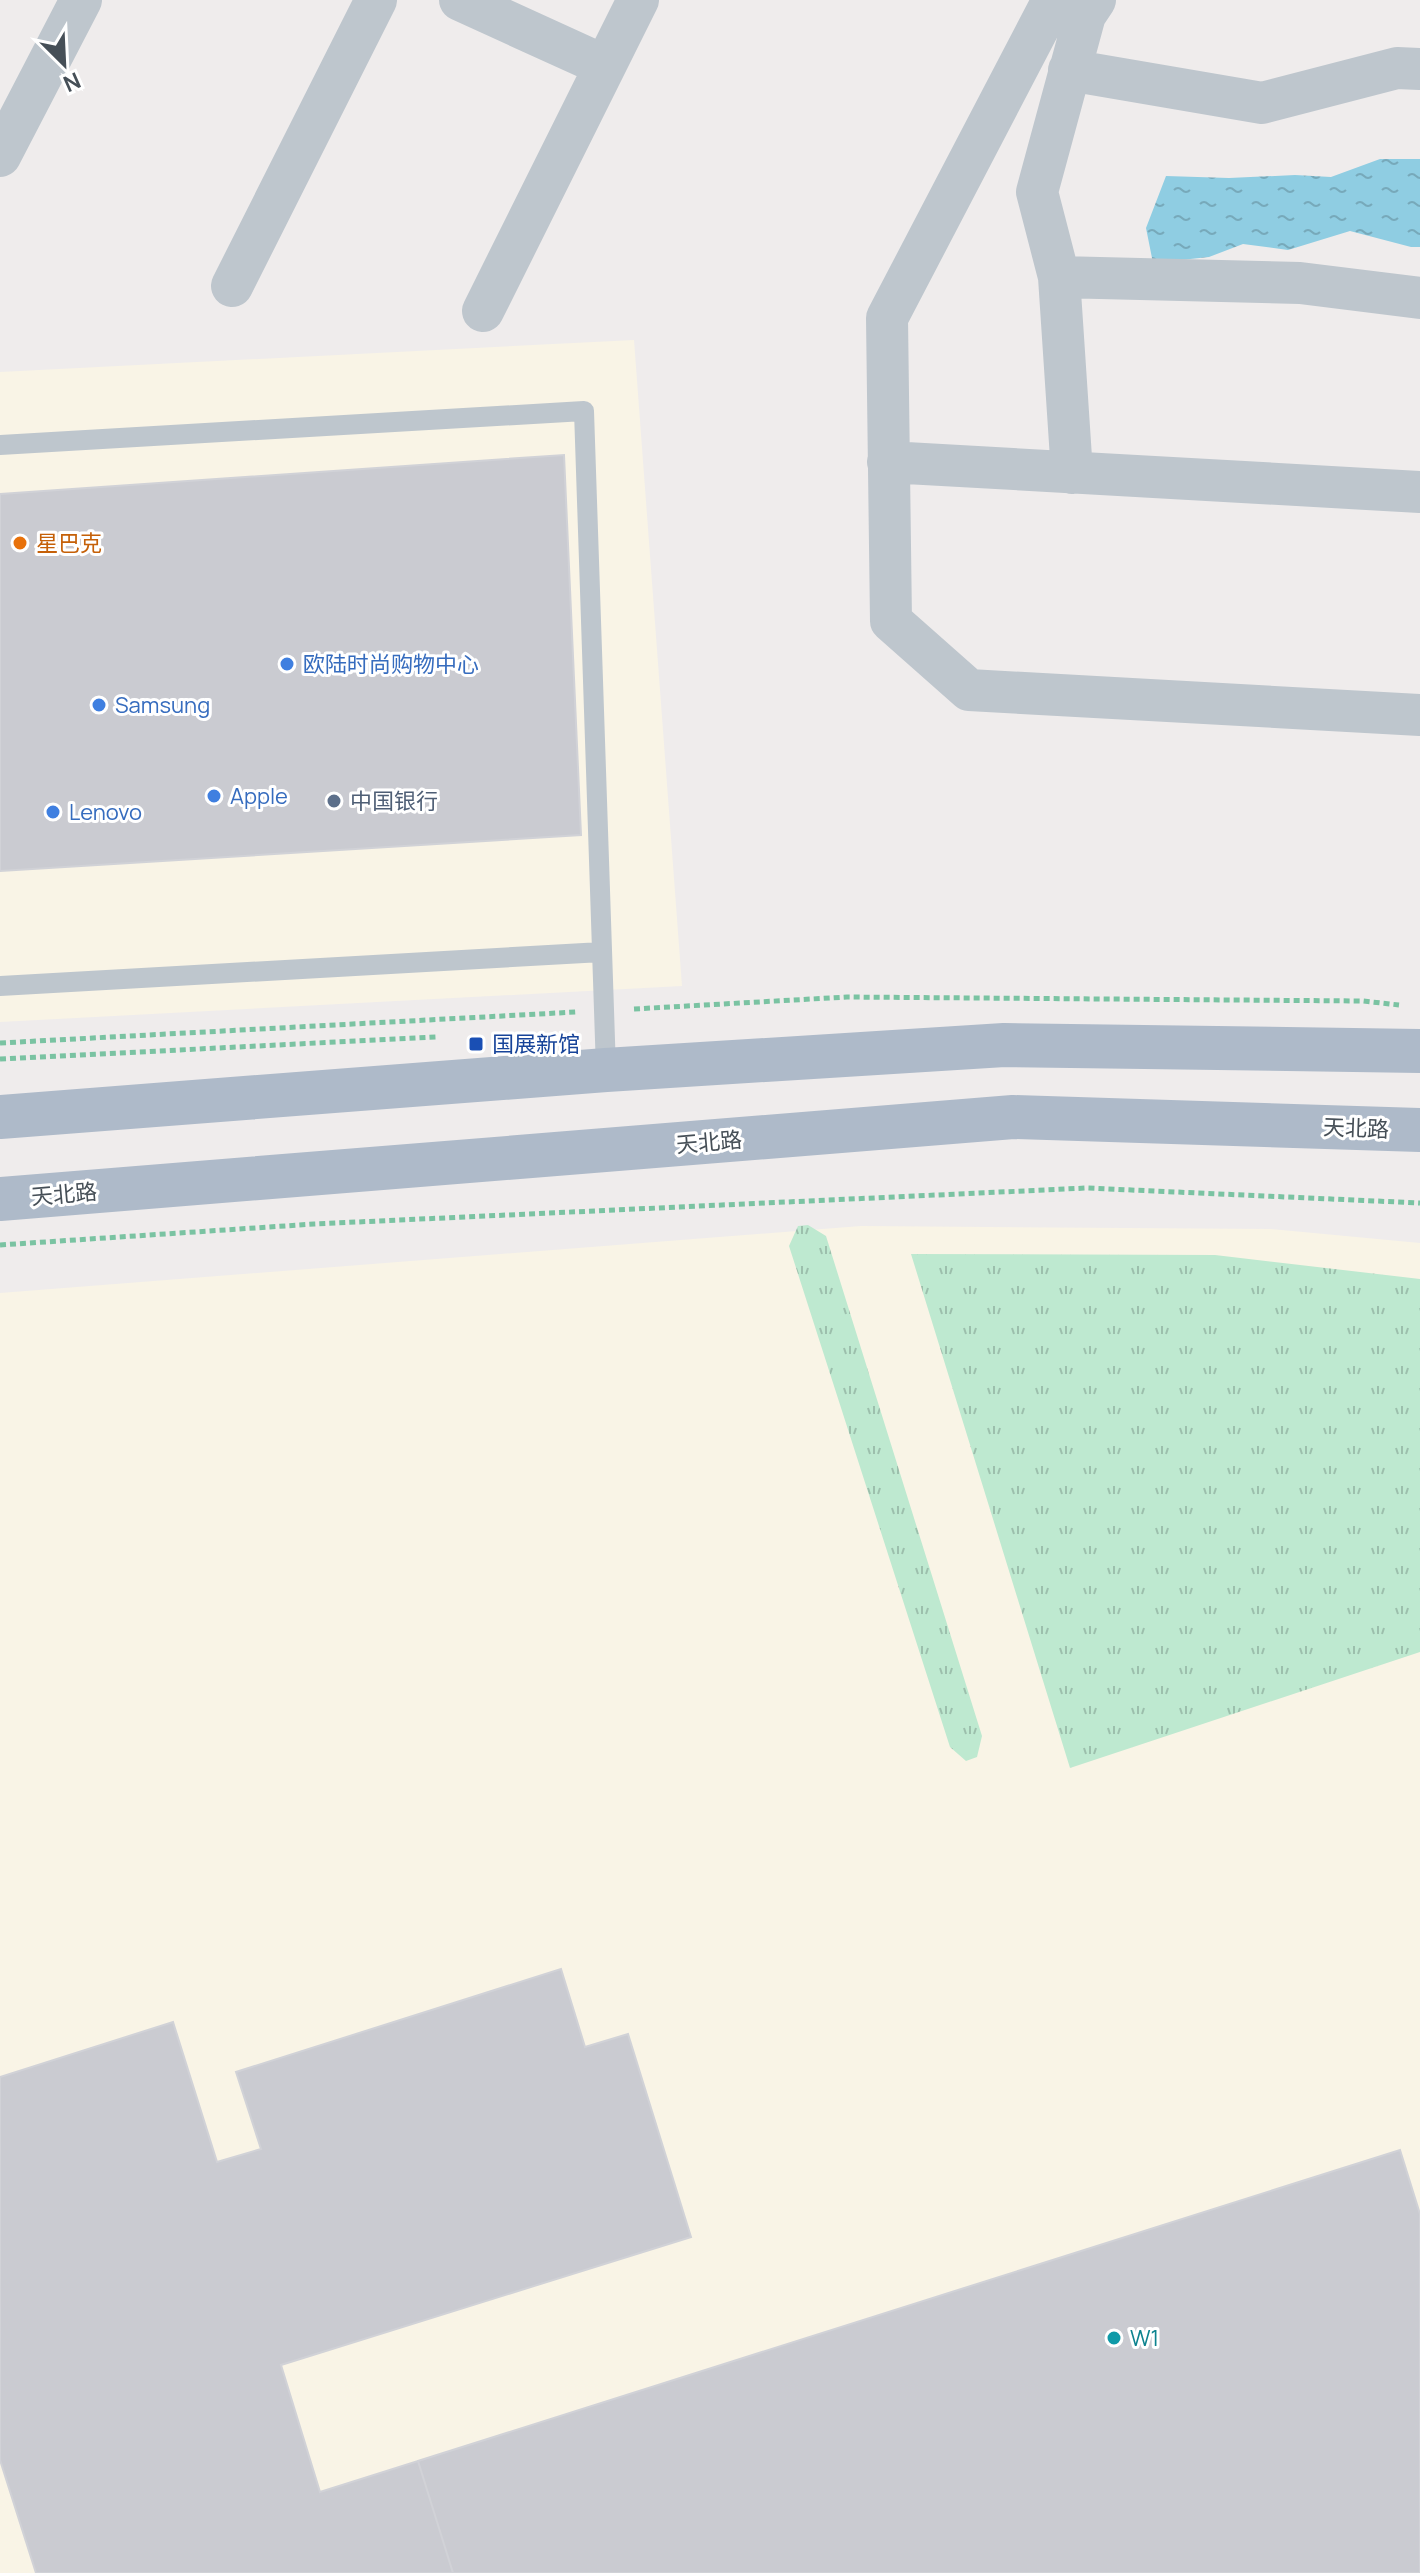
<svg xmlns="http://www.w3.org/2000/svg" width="1420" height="2573" viewBox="0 0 1420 2573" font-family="Manrope,'Noto Sans SC',sans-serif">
  <defs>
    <pattern id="grass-tufts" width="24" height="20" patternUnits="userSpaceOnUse" patternTransform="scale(2)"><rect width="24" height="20" fill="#bee9d0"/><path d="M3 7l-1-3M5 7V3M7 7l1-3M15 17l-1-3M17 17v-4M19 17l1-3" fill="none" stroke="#9cbfac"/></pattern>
    <pattern id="water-ripples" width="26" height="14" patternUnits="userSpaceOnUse" patternTransform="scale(2)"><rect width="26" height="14" fill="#8fcde2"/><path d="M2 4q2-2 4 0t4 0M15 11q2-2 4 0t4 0" fill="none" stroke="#77a9ba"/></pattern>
  </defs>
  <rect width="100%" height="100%" fill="#efecec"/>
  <path fill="#f9f4e6" d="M634,340L682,986L0,1022V372Z
    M861,1226L1271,1229L1420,1243V2573H0V1293Z"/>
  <path fill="url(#grass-tufts)" d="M808,1225L826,1236L982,1736L977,1757L966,1761L950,1747L789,1246L798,1226Z
    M911,1254L1215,1255L1420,1279V1652L1070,1768Z"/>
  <path fill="url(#water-ripples)" d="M1380,159H1420V247H1411L1350,231L1288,250L1243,244L1209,257L1153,263L1146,228L1166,176L1229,178L1295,175L1331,177Z"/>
  <path fill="#cacbd1" stroke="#d1d2d7" stroke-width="2" d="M564,455L581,835L0,871V494Z
    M561,1969L585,2047L628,2034L691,2237L281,2365L320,2492L418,2461L453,2573H36L0,2460V2077L173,2022L217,2162L261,2149L236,2072Z
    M1400,2150L1420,2214V2573H453L418,2461Z"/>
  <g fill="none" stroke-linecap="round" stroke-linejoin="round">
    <path stroke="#7ac3a2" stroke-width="5" stroke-dasharray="6 4" stroke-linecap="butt" d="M634,1009L847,997L1363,1001L1399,1005
      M0,1043L576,1012
      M0,1059L436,1037
      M0,1245L314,1224L1087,1188L1420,1203"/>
    <path stroke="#bec6cd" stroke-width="20" d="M0,445L584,411L606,1070
      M0,986L602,952"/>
    <path stroke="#bec6cd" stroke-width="42" d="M460,0L605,66
      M1053,0L887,318L891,621L969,690L1420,715
      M1069,70L1262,103L1397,68L1420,69
      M0,156L81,0
      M1059,277L1037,192L1085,15L1095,0
      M232,286L376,0
      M483,311L638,0
      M888,462L1420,492
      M1072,473L1059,277L1300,283L1420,298"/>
    <path stroke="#aebac9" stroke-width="44" d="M0,1117L606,1070L1004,1045L1420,1051
      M0,1199L1013,1117L1420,1130"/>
  </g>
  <circle fill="#e8710a" stroke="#fff" stroke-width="3" cx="20" cy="543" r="8"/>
  <g fill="#3f7fe0" stroke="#fff" stroke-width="3">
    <circle cx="287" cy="664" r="8"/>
    <circle cx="99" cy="705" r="8"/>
    <circle cx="214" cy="796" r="8"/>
    <circle cx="53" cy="812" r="8"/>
  </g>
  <circle fill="#5c6f8a" stroke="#fff" stroke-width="3" cx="334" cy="801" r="8"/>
  <rect fill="#1a4fb4" stroke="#fff" stroke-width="3" x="468" y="1036" width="16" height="16" rx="4"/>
  <circle fill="#0f9aa8" stroke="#fff" stroke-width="3" cx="1114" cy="2338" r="8"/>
  <g text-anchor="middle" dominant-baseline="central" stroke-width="6" stroke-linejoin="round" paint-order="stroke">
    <g font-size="22" fill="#c56008" stroke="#fff" text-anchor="start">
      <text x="36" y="543">星巴克</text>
    </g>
    <g font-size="22" fill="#366cbe" stroke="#fff" text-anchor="start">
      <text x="303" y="664">欧陆时尚购物中心</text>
      <text x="115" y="705">Samsung</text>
      <text x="230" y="796">Apple</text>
      <text x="69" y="812">Lenovo</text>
    </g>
    <g font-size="22" fill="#4e5e75" stroke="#fff" text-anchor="start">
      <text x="350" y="801">中国银行</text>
    </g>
    <g font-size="22" fill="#164399" stroke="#fff" text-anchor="start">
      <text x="492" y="1044">国展新馆</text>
    </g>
    <g font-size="22" fill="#464f57" stroke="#fff">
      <text transform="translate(1356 1128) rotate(2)">天北路</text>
      <text transform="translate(709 1142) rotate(-5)">天北路</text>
      <text transform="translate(64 1194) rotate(-5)">天北路</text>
    </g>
    <g font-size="22" fill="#0d838f" stroke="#fff" text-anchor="start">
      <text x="1130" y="2338">W1</text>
    </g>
  </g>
  <g transform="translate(64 64) rotate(156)" stroke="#ffffff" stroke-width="6" paint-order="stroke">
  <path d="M0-6L14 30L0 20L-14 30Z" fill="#464f57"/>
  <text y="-12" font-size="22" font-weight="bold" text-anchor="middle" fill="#464f57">N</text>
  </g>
</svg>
